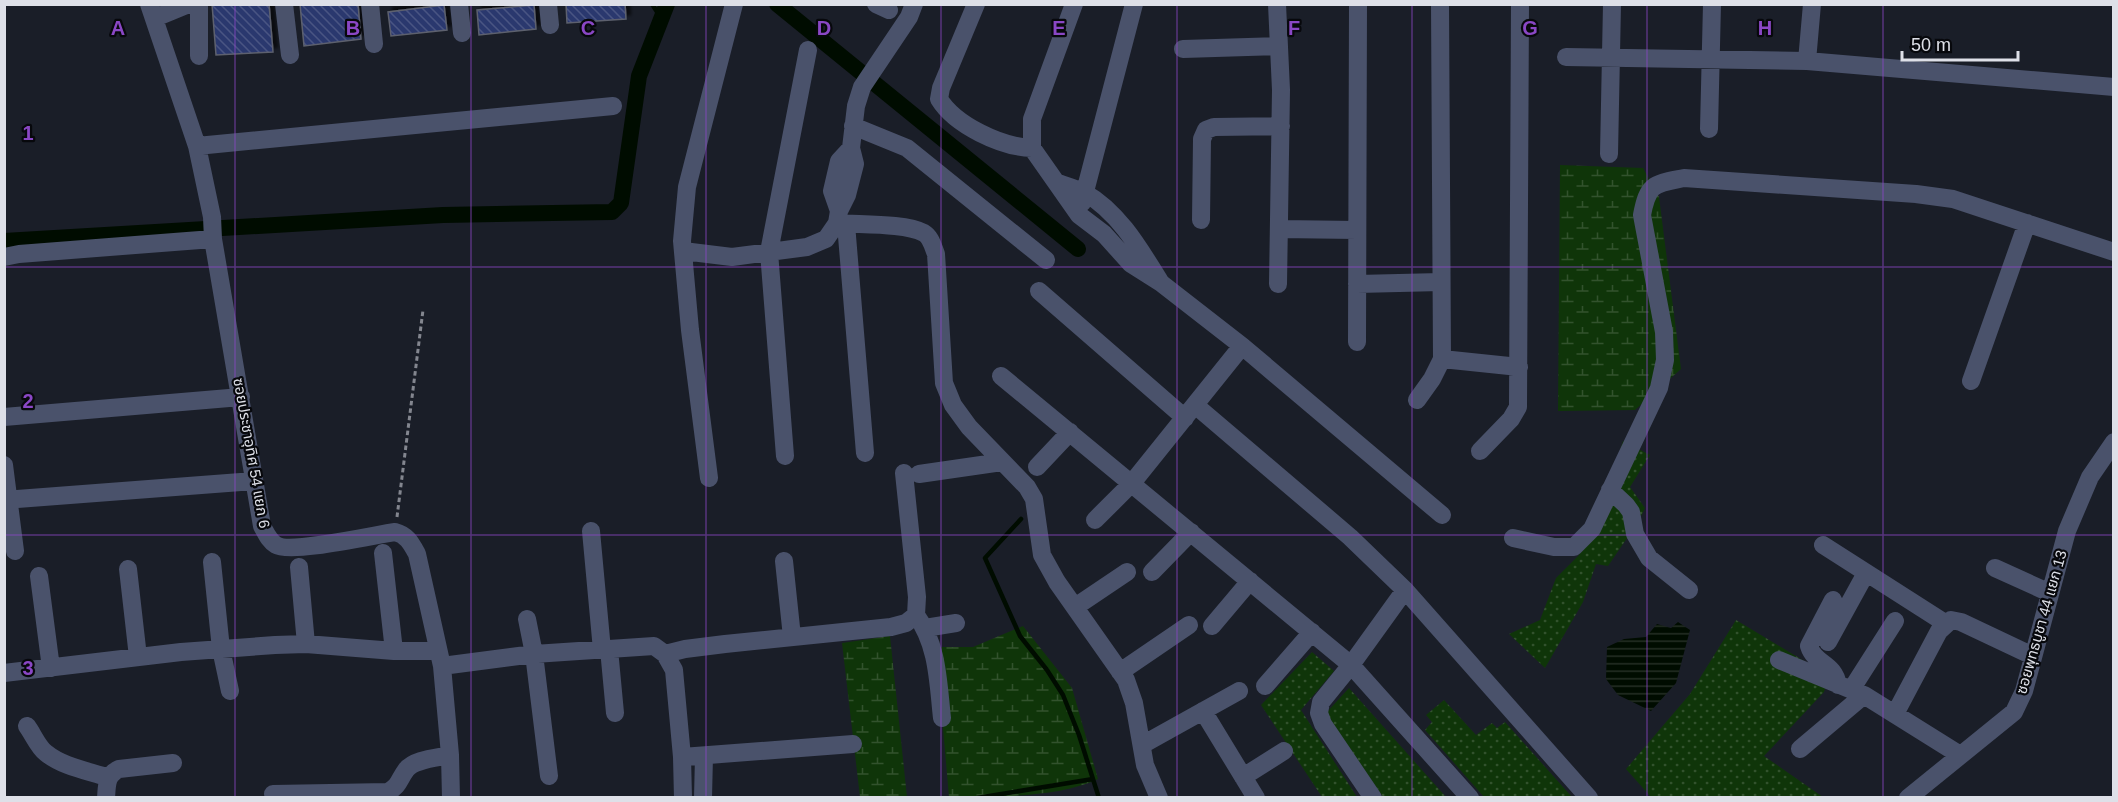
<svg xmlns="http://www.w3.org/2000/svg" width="2118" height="802" viewBox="0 0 2118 802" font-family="Arial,'Noto Sans Thai',sans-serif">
  <defs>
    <pattern id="grass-dots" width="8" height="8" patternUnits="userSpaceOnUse" patternTransform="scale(1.5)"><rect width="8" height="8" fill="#0f3509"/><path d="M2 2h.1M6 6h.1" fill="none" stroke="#32522d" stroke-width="1.8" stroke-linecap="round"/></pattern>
    <pattern id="wetland-marsh" width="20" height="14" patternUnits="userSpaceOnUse" patternTransform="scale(1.5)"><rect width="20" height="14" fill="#0f3509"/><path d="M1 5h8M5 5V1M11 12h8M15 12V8" fill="none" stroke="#32522d"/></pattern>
    <pattern id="water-rules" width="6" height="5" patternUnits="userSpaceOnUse" patternTransform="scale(1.5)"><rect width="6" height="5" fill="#000c00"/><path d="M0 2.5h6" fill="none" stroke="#252f25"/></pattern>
    <pattern id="building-back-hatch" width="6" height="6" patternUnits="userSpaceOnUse" patternTransform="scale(1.5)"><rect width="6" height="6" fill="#2b386e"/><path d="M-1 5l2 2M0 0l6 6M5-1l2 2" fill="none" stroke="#495483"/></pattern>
    <filter id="shadow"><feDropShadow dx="4.5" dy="-4.5" stdDeviation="1.5" flood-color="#0009"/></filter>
  </defs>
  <rect width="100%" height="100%" fill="#1a1e28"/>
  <path fill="url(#grass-dots)" d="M1623,441L1650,455L1630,487L1645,508L1638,522L1608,566L1596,564L1583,602L1545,668L1509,634L1540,620L1556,578L1579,555L1604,513L1612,474Z
    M1736,620L1829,676L1824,692L1764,756L1823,797H1651L1626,769L1690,694Z
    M1312,652L1334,671L1301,710L1357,797H1322L1261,705Z
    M1349,688L1446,797H1383L1326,713Z
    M1444,700L1476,735L1492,723L1497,728L1505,722L1572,797H1484L1425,730L1432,722L1426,715Z"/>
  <path fill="url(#wetland-marsh)" d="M1560,165L1643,168L1659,197L1681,369L1635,410L1558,411Z
    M1023,626L1072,688L1098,779C1058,798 993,797 949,797L936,647H973Z
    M890,636L907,797H860L842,643Z"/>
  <path fill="url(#water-rules)" d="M1678,622L1690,630L1676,683L1651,711L1618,695L1606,679L1607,647L1624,639L1646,637L1657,624L1671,628Z"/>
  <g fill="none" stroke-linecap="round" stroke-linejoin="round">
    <path stroke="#000c00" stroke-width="4.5" d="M652,4L661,18
      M1021,519L985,558L1020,636L1047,670L1063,695L1079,735L1099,798
      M977,798L1093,779"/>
    <path stroke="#000c00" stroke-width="16" d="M777,4L1078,249
      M4,241L443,215L612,212L621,203L639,76L667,4"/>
  </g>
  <path fill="url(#building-back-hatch)" stroke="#5d616e" stroke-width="1.5" filter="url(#shadow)" d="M212,4H269L273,52L216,55Z
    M300,4H358L361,39L304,46Z
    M566,4H625L626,19L567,23Z
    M444,5L447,30L391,36L388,12Z
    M534,5L536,29L479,35L477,10Z"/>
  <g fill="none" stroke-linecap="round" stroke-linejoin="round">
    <path stroke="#83868f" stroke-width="3" stroke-dasharray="4.5 3" stroke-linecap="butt" d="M397,517L423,310"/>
    <path stroke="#4a526b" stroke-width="18" d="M149,4L197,146L212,217L213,239L262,526C266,533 269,541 276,545C290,554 374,535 395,532C407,535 411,543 417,554L442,666L450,755L451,798
      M199,4V56
      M284,4L290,55
      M370,4L374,44
      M459,4L462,33
      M548,4L550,25
      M876,4L889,10
      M976,4L941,88L939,99C955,125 1001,147 1032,148
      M1277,4L1281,90L1278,284
      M155,18L189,4
      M1183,49L1279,46
      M1566,57L1807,61L2114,87
      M1807,61L1812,4
      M853,126L907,148L1046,260
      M1709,129L1712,4
      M197,146L613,106
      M1609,154L1612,4
      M1058,183C1067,186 1077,189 1085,193C1119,212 1141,251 1161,283L1131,264L1104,234L1079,215L1032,148V119L1074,4
      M1082,203L1134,4
      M839,211L832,191L839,161L851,148
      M1201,220L1202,139L1206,130L1214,127L1281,126
      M837,223C860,225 905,223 924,233C931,237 933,247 936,254L944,383L953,405L969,427L1027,487L1034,499L1042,555L1057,582L1126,680L1134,703L1145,765L1159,798
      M846,224L865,453
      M1279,229L1357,230
      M683,251L732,257L807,247L826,239L837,223L839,211L847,195L855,164L851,148L856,106L862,87L909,17L914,4
      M4,257L19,254L213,239
      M1161,283L1242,346L1442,515
      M1357,284L1441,282
      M1039,291L1185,418
      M1357,342L1358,4
      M1442,359L1519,367
      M1001,376L1351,665L1470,798
      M1971,381L2027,223
      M1417,400L1432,379L1442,359L1440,4
      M1195,405L1350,537L1405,590L1589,798
      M4,417L241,397
      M1480,451L1511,419L1518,407L1520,4
      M785,456L769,252L808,50
      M4,465L15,551
      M1037,467L1070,432
      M919,474L1002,462
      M709,478L690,330L682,241L687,187L734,4
      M1610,490L1626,505L1631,512L1635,534L1649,558L1689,590
      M4,500L254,481
      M1095,520L1132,483L1242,346
      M591,531L602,650
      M1513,538L1554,547H1574L1592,529L1659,388L1665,360L1664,332L1642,215C1648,183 1654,184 1684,178L1916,194L1953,199L2114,252
      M1823,545L1945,623
      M383,553L394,651
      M784,561L792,637
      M212,562L221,649L230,691
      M299,567L306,644
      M1995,568L2050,593
      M128,569L138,657
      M1152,572L1191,532
      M39,576L51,668
      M1833,600L1809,646C1815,665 1834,662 1838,685
      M1075,607L1127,572
      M916,615C938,645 938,682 942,718
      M527,619L534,654L549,776
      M1212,626L1250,581
      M925,628L956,623
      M1828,642L1866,573
      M609,649L615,713
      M665,654L685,649L725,644L891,627L906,623L916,615L917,597L904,473
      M1779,660L1864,695L1960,755
      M442,666L534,654L654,646L665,654L674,670L682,757L683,798
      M1120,672L1189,625
      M4,673L181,652L275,645L306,644L394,651H437
      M1265,686L1312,632
      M1851,690L1895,621
      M1203,711L1256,798
      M1895,714L1939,631L1951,620L1961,622L2033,656
      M27,726C33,734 38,747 46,753C63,767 89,771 109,778
      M1142,745L1239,691
      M1800,749L1864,695
      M682,757L853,744
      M1243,777L1284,751
      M273,794L388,792C400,785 398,781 406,770C414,759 437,758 450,755
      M106,798C107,785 106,775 119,769L173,763
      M703,798L704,756
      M1373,798L1323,724L1319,713L1321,702L1351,665L1405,590
      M1908,798L2014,712L2024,691L2067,531L2090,477L2114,442"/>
  </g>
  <path fill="none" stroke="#8a47c5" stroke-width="1.5" stroke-opacity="0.55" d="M235,4V798M471,4V798M706,4V798M941,4V798M1177,4V798M1412,4V798M1647,4V798M1883,4V798M4,267H2114M4,535H2114"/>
  <g text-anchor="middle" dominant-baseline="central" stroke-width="4.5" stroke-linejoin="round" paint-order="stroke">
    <g font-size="15" fill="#dee0e8" stroke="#07080c">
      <text transform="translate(252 453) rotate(80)">ซอยประชาอุทิศ 54 แยก 6</text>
      <text transform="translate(2041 622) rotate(-74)">ซอยพุทธบูชา 44 แยก 13</text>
    </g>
  </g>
  <g font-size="20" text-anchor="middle" font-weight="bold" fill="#8a47c5" stroke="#07080c" stroke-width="4.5" stroke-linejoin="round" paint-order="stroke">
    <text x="118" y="35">A</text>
    <text x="353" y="35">B</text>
    <text x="588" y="35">C</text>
    <text x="824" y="35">D</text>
    <text x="1059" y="35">E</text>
    <text x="1294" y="35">F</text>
    <text x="1530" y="35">G</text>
    <text x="1765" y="35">H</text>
    <text x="28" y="140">1</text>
    <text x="28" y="408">2</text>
    <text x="28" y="675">3</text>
  </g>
  <rect width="2118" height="802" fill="none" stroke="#dee0e8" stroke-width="12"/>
  <path d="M1902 51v9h116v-9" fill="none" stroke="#dee0e8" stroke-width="3"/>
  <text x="1911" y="51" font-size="18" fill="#dee0e8" stroke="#07080c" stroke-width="4.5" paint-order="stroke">50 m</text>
</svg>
